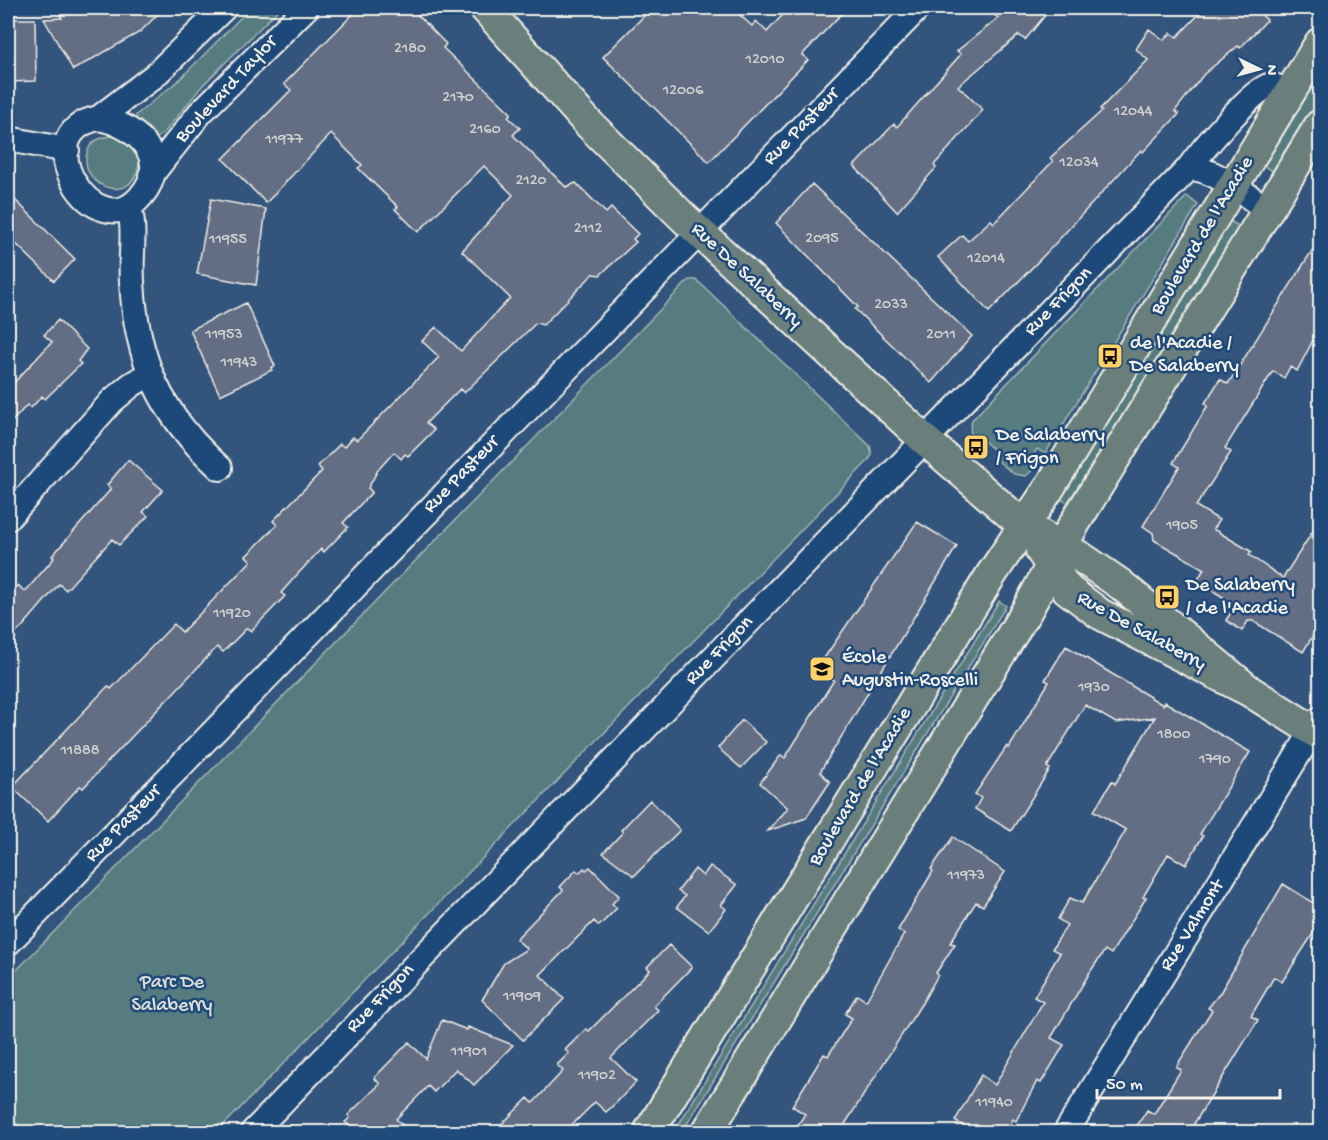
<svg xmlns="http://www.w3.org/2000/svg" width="1328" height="1140" viewBox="0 0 1328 1140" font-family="'Gochi Hand',sans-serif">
  <rect width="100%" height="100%" fill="#33547d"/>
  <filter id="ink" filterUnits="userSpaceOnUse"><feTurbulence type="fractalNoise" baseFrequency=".0167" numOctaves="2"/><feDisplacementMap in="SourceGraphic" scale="12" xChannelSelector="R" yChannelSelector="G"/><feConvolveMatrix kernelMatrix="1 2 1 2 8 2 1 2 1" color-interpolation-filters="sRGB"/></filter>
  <g filter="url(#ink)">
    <path fill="#577b80" stroke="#a6b6b4" stroke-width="1.5" d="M250,8H280L202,86L164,133L157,138L154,136L137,122L136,115L179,80Z
      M1320,69V100L1276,173L1262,165Z
      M112,136C123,138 134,147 139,157C140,208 78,190 87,153C90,141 100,137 112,136Z
      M1187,196L1198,205L1045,454L1037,449L1030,462L1037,466L1026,476L1014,474L992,456L995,451L985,442L981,446C971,437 968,433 972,420Z
      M1228,220L1242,228L1114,437L1067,503L1058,497Z
      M689,280H696L703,286L870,446L872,455L868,461L217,1132H25L8,1115V979Z
      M999,601L1006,606L682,1132H674Z"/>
    <path fill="#636d83" stroke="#f4f1e8" stroke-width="1.5" d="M55,8H164L140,32L73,70L44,19L62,18Z
      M359,8H411L446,44L443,48L511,113L508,117L520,128L513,135L566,187L576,183L606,213L611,208L638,234L633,239L636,242L600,275L593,274L543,325L536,323L464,393L460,389L426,423L434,430L408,456L405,454L401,459L394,452L378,470L368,488L372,492L343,523L348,527L324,552L321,549L295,577L281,593L285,596L251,631L247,628L223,652L217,647L83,788L80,786L48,821L12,787L108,686L111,689L174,624L182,632L251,561L246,556L277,525L273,521L322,471L318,466L340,444L344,447L353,437L357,440L439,357L422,341L436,327L461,351L510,298L462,251L513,195L484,166L418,232L395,209L398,207L358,168L362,165L331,134L266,203L223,159L291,90L284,84Z
      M652,8H732L752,26L756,21L767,32L789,8H847L802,55L808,60L709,162L603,57Z
      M985,8H1051L1025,40L1019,35L958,86L983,110L934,165L936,168L897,212L854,166L894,124L897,127L961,54L957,51L998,18Z
      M1205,8H1254L1267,20L1240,48L1238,46L1204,74L1175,111L1179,114L1143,152L1141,150L1052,247L989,312L938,257L962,235L968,241L991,220L994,223L1053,161L1050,158L1102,111L1100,109L1148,60L1136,49L1149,29L1164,40L1171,33L1177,37Z
      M8,19H35L36,81L8,82Z
      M812,184L972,336L931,383L855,309L858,307L776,223Z
      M8,193L75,259L54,281L8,236Z
      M211,199L266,209L256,285L197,274Z
      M1320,238V327L1297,371L1290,367L1284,378L1273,371L1225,448L1231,452L1196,506L1219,520L1213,529L1252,552L1249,555L1283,578L1320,520V624L1303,652L1253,621H1248L1242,631L1226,620L1236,605L1197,581L1204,569L1154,540L1153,533L1143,526L1179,467L1173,463L1208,405L1205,403L1220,379L1228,384Z
      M246,303L275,366L271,368L272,370L220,395L190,330Z
      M58,320L87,349L78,361L81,364L45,399L42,396L31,408L27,405L8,426V389L52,342L44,335Z
      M128,460L163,490L143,512L148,516L119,545L112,539L66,590L59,584L24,625L8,640V595L18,585L25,592L54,558L52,556L111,489L107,485Z
      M917,522L957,546L820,772L830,782L806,818L768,831L788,808L760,783L781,755L785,758L834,680L816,670Z
      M1066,646L1163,705L1165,702L1250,752L1200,834L1203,836L1186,865L1168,854L1143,897L1146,898L1111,954L1105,950L1090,972L1051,1038L1064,1045L1041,1083L1037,1081L1016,1121L1013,1119L1006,1132H973L955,1121L981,1075L995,1085L1043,1002L1034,997L1060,953L1052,949L1067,925L1058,919L1070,898L1082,903L1126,830L1094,811L1112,781L1115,784L1155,717L1116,723L1085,705L1047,767L1050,769L1011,831L975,809L981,798L975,794L1007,746L1009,748L1049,682L1045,680Z
      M742,720L766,742L741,768L718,748Z
      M650,800L680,830L634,876L603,853L623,832L621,830Z
      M953,837L1005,872L983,906L976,902L950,943L955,944L936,973L938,975L922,1003L840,1132H793L805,1114L792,1106L824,1054L828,1056L852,1018L845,1014L857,995L866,1001L904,934L898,930L933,871L931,869Z
      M710,866L737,885L721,905L726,909L709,931L677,907L685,896L678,891L695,869L703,876Z
      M590,867L619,896L612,904L617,908L599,926L594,921L540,975L564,999L523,1040L482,1000L504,963L527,949L516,939L563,890L560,887L576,870L579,873L584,868L586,870Z
      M1283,884L1320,907V923L1282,982L1274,977L1251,1016L1258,1020L1189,1132H1133L1147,1110L1154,1114L1181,1070L1176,1067L1212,1010L1208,1008L1220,993Z
      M669,945L692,967L654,1006L658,1010L611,1058L636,1082L617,1102L606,1112L595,1102L565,1132H494L528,1098L533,1103L563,1071L557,1065L569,1053L565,1050L586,1029L589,1031L650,970L647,967Z
      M442,1020L467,1030L468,1027L513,1045L474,1085L456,1069L434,1092L428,1086L396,1119L410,1132H356L345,1122L350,1118L348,1115L380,1084L374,1078L409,1042L426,1059Z"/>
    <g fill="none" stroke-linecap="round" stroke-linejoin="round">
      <g stroke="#f4f1e8" stroke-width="28">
        <path id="minor" d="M99,118C136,125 173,159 141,196C96,251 22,132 99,118Z
          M99,118L154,76L224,8
          M8,139L67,150
          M1188,169C1209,164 1250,198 1268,210
          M151,175L200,113L306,8
          M129,207C136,230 130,257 132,281C136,360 161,415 220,468
          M8,518L112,401L131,385L149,374
          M8,943L918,8
          M253,1132L1188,169C1199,154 1253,88 1269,86C1276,85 1284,91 1290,95
          M1066,1132L1320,719"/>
      </g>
      <g stroke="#f4f1e8" stroke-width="34">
        <path id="major" d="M485,8L588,123L683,217L926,441L1024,526L1082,558L1120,584L1251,692
          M1041,551L1067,589L1100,614L1251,692L1320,735
          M649,1132L991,575L1048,490L1320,43
          M707,1132L1027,610L1073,526L1320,125"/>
      </g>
      <use href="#minor" stroke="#1f4a7a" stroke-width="24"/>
      <use href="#major" stroke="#6a7f7c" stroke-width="30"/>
    </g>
  </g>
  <defs>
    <g id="bus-square" transform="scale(1.35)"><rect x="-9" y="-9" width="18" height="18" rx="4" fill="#ffd166" stroke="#1f4a7a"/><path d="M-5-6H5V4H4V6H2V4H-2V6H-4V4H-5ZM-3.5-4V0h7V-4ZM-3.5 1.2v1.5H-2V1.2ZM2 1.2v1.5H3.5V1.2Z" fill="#111"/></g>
    <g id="school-square" transform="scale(1.35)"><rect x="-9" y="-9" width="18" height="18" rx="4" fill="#ffd166" stroke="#1f4a7a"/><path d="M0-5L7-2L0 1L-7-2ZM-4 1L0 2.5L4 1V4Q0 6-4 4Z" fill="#111"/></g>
  </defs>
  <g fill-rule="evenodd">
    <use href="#bus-square" x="1110" y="356"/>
    <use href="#bus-square" x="976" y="447"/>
    <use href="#bus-square" x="1167" y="597"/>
    <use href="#school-square" x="822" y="669"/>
  </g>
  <g text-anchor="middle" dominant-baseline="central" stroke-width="5" stroke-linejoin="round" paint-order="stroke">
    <g font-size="16" fill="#d0d0cf">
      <text x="410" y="49">2180</text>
      <text x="765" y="60">12010</text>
      <text x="683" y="91">12006</text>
      <text x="458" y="98">2170</text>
      <text x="1133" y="112">12044</text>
      <text x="485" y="130">2160</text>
      <text x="284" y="140">11977</text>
      <text x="1079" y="163">12034</text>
      <text x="531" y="181">2120</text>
      <text x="588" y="229">2112</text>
      <text x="822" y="239">2095</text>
      <text x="228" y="240">11955</text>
      <text x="986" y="259">12014</text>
      <text x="891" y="305">2033</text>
      <text x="224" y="335">11953</text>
      <text x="941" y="335">2011</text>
      <text x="239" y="363">11943</text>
      <text x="1182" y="526">1905</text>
      <text x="232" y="614">11920</text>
      <text x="1094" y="688">1930</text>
      <text x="1174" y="735">1800</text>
      <text x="80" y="751">11888</text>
      <text x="1215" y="760">1790</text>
      <text x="966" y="876">11973</text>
      <text x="522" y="997">11909</text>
      <text x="469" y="1052">11901</text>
      <text x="597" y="1076">11902</text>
      <text x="994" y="1103">11940</text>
    </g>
    <g font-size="20" fill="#f4f1e8" stroke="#1f4a7a">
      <text transform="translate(227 90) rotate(-47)">Boulevard Taylor</text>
      <text transform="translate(802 127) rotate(-46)">Rue Pasteur</text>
      <text transform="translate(1203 236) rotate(-59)">Boulevard de l'Acadie</text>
      <text transform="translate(746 276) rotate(43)">Rue De Salaberry</text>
      <text transform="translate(1059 302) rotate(-46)">Rue Frigon</text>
      <text transform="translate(462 475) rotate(-46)">Rue Pasteur</text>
      <text transform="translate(1141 632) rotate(29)">Rue De Salaberry</text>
      <text transform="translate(720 651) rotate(-46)">Rue Frigon</text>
      <text transform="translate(861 787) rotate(-59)">Boulevard de l'Acadie</text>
      <text transform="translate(124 824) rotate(-46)">Rue Pasteur</text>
      <text transform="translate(1193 926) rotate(-58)">Rue Valmont</text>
      <text transform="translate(381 999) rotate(-46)">Rue Frigon</text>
    </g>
    <g font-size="20" fill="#f4f1e8" stroke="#1f4a7a" text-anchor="start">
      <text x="1130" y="344">de l'Acadie /<tspan x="1130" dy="23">De Salaberry</tspan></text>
      <text x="996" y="436">De Salaberry<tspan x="996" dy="23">/ Frigon</tspan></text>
      <text x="1186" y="586">De Salaberry<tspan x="1186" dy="23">/ de l'Acadie</tspan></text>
      <text x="842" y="658">École<tspan x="842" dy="23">Augustin-Roscelli</tspan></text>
    </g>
    <g font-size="20" fill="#dcdfd8" stroke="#1f4a7a">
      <text x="172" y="983">Parc De<tspan x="172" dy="23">Salaberry</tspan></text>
    </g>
  </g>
  <rect width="1328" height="1140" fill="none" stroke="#1f4a7a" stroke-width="30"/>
  <rect x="15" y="15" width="1298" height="1110" fill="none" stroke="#f4f1e8" stroke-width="2" filter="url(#ink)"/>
  <g transform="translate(1259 69) rotate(95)" stroke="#1f4a7a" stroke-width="4.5" paint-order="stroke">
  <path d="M0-4.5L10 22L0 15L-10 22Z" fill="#f4f1e8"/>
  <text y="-9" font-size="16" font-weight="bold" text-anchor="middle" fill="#f4f1e8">N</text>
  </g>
  <path d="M1097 1089v9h183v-9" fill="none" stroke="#f4f1e8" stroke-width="3"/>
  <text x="1106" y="1089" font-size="18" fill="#f4f1e8" stroke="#1f4a7a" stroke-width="4.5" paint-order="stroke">50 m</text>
</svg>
